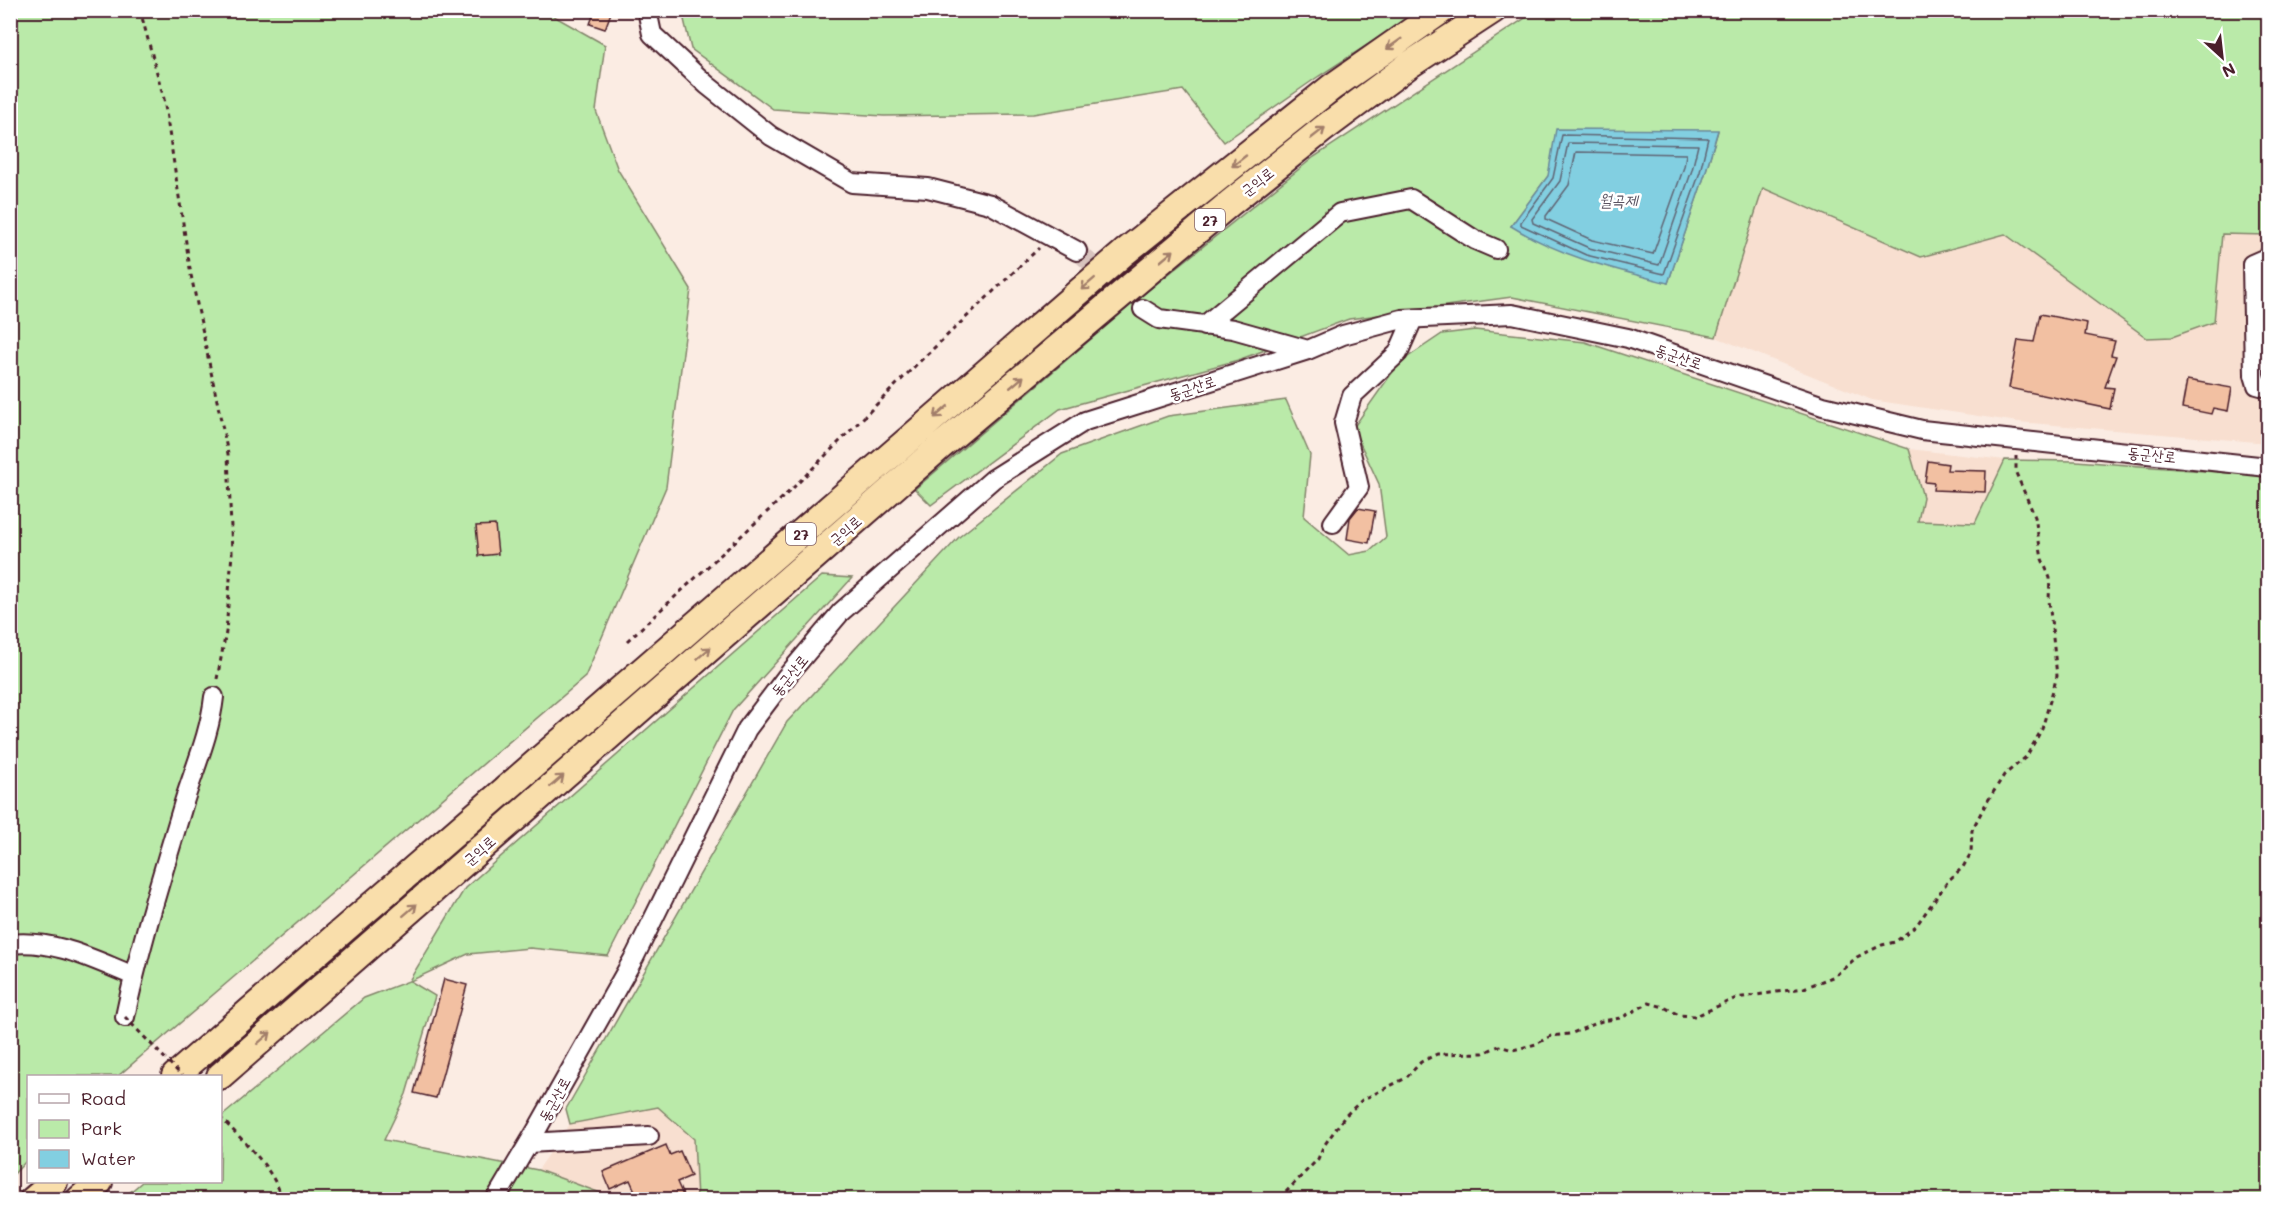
<svg xmlns="http://www.w3.org/2000/svg" width="2279" height="1210" viewBox="0 0 2279 1210" font-family="Mali,'Poor Story',sans-serif">
  <rect width="100%" height="100%" fill="#fbece3"/>
  <filter id="ink" filterUnits="userSpaceOnUse"><feTurbulence type="fractalNoise" baseFrequency=".0167" numOctaves="2"/><feDisplacementMap in="SourceGraphic" scale="12" xChannelSelector="R" yChannelSelector="G"/><feConvolveMatrix kernelMatrix="1 2 1 2 8 2 1 2 1" color-interpolation-filters="sRGB"/></filter>
  <g filter="url(#ink)">
    <path fill="#f8dfd0" d="M1763,188L1921,257L2005,234L2147,338L2222,234L2268,235V443L2018,422L1872,400L1716,337Z
      M1909,449L2005,460L1975,523L1918,521L1923,497Z
      M658,1107L694,1139L697,1199H617L538,1170L570,1124Z"/>
    <path fill="#baeaa9" stroke="#82846a" stroke-width="1.5" fill-rule="evenodd" d="M11,11H545L605,45L596,111L618,170L691,289L666,487L585,677L118,1076H28V1159L11,1177Z
      M682,11H1420L1319,76L1224,142L1183,90L1033,114L884,116L773,109L691,49Z
      M1536,11H2268V235L2222,234L2214,322L2172,337L2147,338L2005,234L1921,257L1763,188L1716,337L1512,297L1349,319L1238,360L1060,409L931,505L915,489L1145,293L1314,157ZM1718,131L1705,174L1668,283L1511,226L1548,176Z
      M1475,330L1585,342L1909,449L1923,497L1918,521L1975,523L2005,460L2076,461L2268,476V1199H697L694,1139L658,1107L570,1124L566,1109L787,722L959,537L1062,454L1168,416L1286,400L1310,455L1304,517L1349,555L1370,551L1386,537L1379,484L1353,428L1399,363L1442,334Z
      M822,576L852,578L733,710L608,956L530,948L468,954L410,981L435,996L406,1094L384,1140L538,1170L617,1199L121,1200L142,1182H220L221,1117L364,998L409,981L465,888Z"/>
    <path fill="#82cfe1" stroke="#6c8998" stroke-width="1.5" d="M1556,129L1718,130L1705,174L1668,283C1613,269 1559,256 1511,226L1548,176Z"/>
    <g fill="none" stroke-linecap="round" stroke-linejoin="round">
      <path stroke="#606574" stroke-width="1.5" d="M1562,135L1708,138L1700,172L1664,274L1586,255L1521,225V222L1553,178Z
        M1568,143L1698,145L1692,170L1659,265L1589,248L1533,223L1532,219L1560,181Z
        M1576,152L1686,154L1684,167L1653,254L1592,240L1546,219V216L1569,185Z"/>
    </g>
    <path fill="#f2c0a2" stroke="#4a1f2b" stroke-width="1.5" d="M595,10H612L605,29L590,24Z
      M2040,314L2087,323L2085,335L2115,341L2111,355L2116,356L2105,387L2114,388L2110,409L2009,388L2018,340L2034,342Z
      M2187,380L2232,388L2228,411L2213,408L2211,414L2182,408Z
      M1928,461L1948,464L1947,470L1986,471L1985,492L1933,490L1934,483L1925,482Z
      M1358,508L1375,511L1369,543L1347,539L1350,518Z
      M495,525L498,554L479,556L476,526Z
      M444,979L467,985L436,1098L414,1093Z
      M666,1145L670,1155L680,1151L691,1176L677,1182L685,1200H639L630,1180L610,1189L603,1172Z"/>
    <g fill="none" stroke-linecap="round" stroke-linejoin="round">
      <path stroke="#d8c3be" stroke-width="18" stroke-dasharray="18 9" stroke-linecap="butt" d="M1077,251L1143,309"/>
      <g stroke="#4a1f2b" stroke-width="22">
        <path id="minor" d="M647,10L652,34L707,85L771,136L852,183L928,188L990,204L1077,251
          M2268,257L2252,264L2254,375L2257,385L2268,388
          M1143,309L1159,319L1233,329L1308,350
          M1204,326L1340,213L1411,199L1475,240L1496,249
          M1333,523L1359,487L1344,423L1352,396L1398,353L1413,319
          M10,944C55,939 94,960 134,976
          M125,1017C140,944 163,873 184,802C195,767 210,733 214,697
          M529,1143L649,1136
          M495,1200L536,1131L635,956L747,729L787,676L841,612L993,479L1085,421L1308,350L1343,335L1402,319L1512,314L1628,338L1823,406L1922,430L2268,467"/>
      </g>
      <g stroke="#4a1f2b" stroke-width="30">
        <path id="highway" d="M175,1076L1125,252L1332,87L1442,10
          M220,1076L941,446L1230,203L1323,129L1409,65L1493,10
          M33,1200L54,1182
          M79,1200L99,1182"/>
      </g>
      <path stroke="#4a1f2b" stroke-width="3" stroke-dasharray="4.5 4.5" stroke-linecap="butt" d="M140,10L164,99L191,275L228,454L232,553L226,632L217,679
        M627,641L792,489L915,366L1039,248
        M220,1117C244,1142 272,1166 283,1200
        M1282,1200L1284,1194L1318,1159L1323,1147L1345,1116L1362,1100L1406,1078L1421,1062L1437,1054L1483,1053L1499,1046L1513,1050L1536,1044L1551,1036L1570,1034L1602,1021L1621,1018L1649,1003L1664,1007L1679,1015L1696,1016L1736,998L1804,988L1835,976L1857,957L1882,945L1895,942L1916,926L1948,881L1963,867L1971,853L1972,830L1984,807L2004,775L2026,757L2042,729L2057,676L2049,600L2050,578L2042,559L2035,517L2016,473V456"/>
      <use href="#minor" stroke="#fff" stroke-width="18"/>
      <use href="#highway" stroke="#f9deab" stroke-width="26"/>
      <path stroke="#4a1f2b" stroke-width="3" stroke-dasharray="4.5 4.5" stroke-linecap="butt" d="M125,1017L182,1076"/>
    </g>
    <defs><path id="oneway-shaft" d="M-6 0H5M1.5-3L5.5 0L1.5 3" fill="none" stroke-width="1.6" stroke-linecap="round" stroke-linejoin="round" transform="scale(1.5)"/></defs>
    <g stroke="#a27e6b">
      <use href="#oneway-shaft" transform="translate(1394 44) rotate(145)"/>
      <use href="#oneway-shaft" transform="translate(1318 133) rotate(-38)"/>
      <use href="#oneway-shaft" transform="translate(1239 161) rotate(142)"/>
      <use href="#oneway-shaft" transform="translate(1167 256) rotate(-40)"/>
      <use href="#oneway-shaft" transform="translate(1088 284) rotate(139)"/>
      <use href="#oneway-shaft" transform="translate(1017 382) rotate(-40)"/>
      <use href="#oneway-shaft" transform="translate(941 412) rotate(139)"/>
      <use href="#oneway-shaft" transform="translate(704 653) rotate(-41)"/>
      <use href="#oneway-shaft" transform="translate(557 781) rotate(-41)"/>
      <use href="#oneway-shaft" transform="translate(410 910) rotate(-41)"/>
      <use href="#oneway-shaft" transform="translate(264 1038) rotate(-41)"/>
    </g>
  </g>
  <g text-anchor="middle" dominant-baseline="central" stroke-width="5" stroke-linejoin="round" paint-order="stroke">
    <g fill="#fff" stroke="#80626b" stroke-width="1.5">
      <rect x="1195" y="209" width="30" height="22" rx="4.5"/>
      <rect x="786" y="523" width="30" height="22" rx="4.5"/>
    </g>
    <g font-size="14" font-weight="bold" fill="#4a1f2b">
      <text x="1210" y="220">27</text>
      <text x="801" y="534">27</text>
    </g>
    <g font-size="15" fill="#4a1f2b" stroke="#fff">
      <text transform="translate(1257 181) rotate(-38)">군익로</text>
      <text transform="translate(1679 356) rotate(19)">동군산로</text>
      <text transform="translate(1192 387) rotate(-18)">동군산로</text>
      <text transform="translate(2152 454) rotate(6)">동군산로</text>
      <text transform="translate(845 530) rotate(-41)">군익로</text>
      <text transform="translate(789 675) rotate(-51)">동군산로</text>
      <text transform="translate(479 850) rotate(-41)">군익로</text>
      <text transform="translate(554 1099) rotate(-61)">동군산로</text>
    </g>
    <g font-size="16" font-style="italic" fill="#5b5462" stroke="#fff">
      <text x="1618" y="199">월곡제</text>
    </g>
  </g>
  <rect width="2279" height="1210" fill="none" stroke="#fff" stroke-width="36"/>
  <rect x="18" y="18" width="2243" height="1174" fill="none" stroke="#4a1f2b" stroke-width="2" filter="url(#ink)"/>
  <rect x="27" y="1075" width="195" height="108" fill="#ffffff" stroke="#b7a5aa" stroke-width="1.5"/>
  <rect x="39" y="1094" width="30" height="9" fill="#ffffff" stroke="#b7a5aa" stroke-width="1.5"/>
  <text x="81" y="1105" font-size="18" fill="#4a1f2b">Road</text>
  <rect x="39" y="1120" width="30" height="18" fill="#baeaa9" stroke="#b7a5aa" stroke-width="1.5"/>
  <text x="81" y="1135" font-size="18" fill="#4a1f2b">Park</text>
  <rect x="39" y="1150" width="30" height="18" fill="#82cfe1" stroke="#b7a5aa" stroke-width="1.5"/>
  <text x="81" y="1165" font-size="18" fill="#4a1f2b">Water</text>
  <g transform="translate(2222 57) rotate(153)" stroke="#ffffff" stroke-width="4.5" paint-order="stroke">
  <path d="M0-4.5L10 22L0 15L-10 22Z" fill="#4a1f2b"/>
  <text y="-9" font-size="16" font-weight="bold" text-anchor="middle" fill="#4a1f2b">N</text>
  </g>
</svg>
